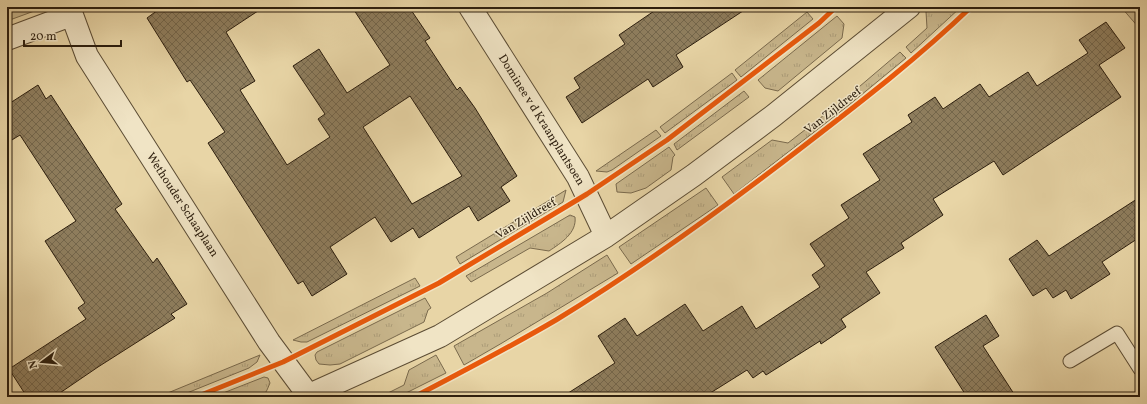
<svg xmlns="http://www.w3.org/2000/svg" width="1147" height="404" viewBox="0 0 1147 404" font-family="Vollkorn,serif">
  <defs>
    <pattern id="grass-tufts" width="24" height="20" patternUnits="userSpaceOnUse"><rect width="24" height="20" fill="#c8b68c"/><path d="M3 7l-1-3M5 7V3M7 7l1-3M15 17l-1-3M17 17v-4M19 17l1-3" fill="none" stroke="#ac9c78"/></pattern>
    <pattern id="building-cross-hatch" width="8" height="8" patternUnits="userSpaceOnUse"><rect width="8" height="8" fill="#8e7d5d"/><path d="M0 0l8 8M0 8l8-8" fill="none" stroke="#74664b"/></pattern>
  </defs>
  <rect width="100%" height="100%" fill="#e8d5a6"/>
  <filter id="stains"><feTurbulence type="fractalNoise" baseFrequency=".005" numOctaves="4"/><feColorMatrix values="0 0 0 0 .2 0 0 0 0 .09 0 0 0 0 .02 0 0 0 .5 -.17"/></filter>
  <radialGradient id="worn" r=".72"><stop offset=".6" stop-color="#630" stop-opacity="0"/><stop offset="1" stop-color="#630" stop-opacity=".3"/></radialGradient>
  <path fill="url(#grass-tufts)" stroke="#7a6a4d" d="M931,7H961L911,53L906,47L927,28L926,12Z
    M1121,7H1140V29Z
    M807,12L813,19L741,77L735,70Z
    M837,16L844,24L842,38L778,91L765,88L758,80Z
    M900,52L906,58L849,105L734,194L722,177L772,140L788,143L846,98Z
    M732,73L737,80L665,133L660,127Z
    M744,91L749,97L677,150L674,144Z
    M656,130L661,136L612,170L607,172L596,171Z
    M669,147L675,155L673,157L671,170L646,188L631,193L617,192L616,184Z
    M706,188L718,205L631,264L619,247Z
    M566,190L563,202L460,264L456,257Z
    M570,215L575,217C577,233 561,243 549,251L530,248L471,282L466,276Z
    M607,255L618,273L502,343L464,365L454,346L547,293Z
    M415,278L420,286L307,342H301L293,340Z
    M425,298L431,308L428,310L424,322L340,364L330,365L319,364L316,360L315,355L317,352Z
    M260,355L257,362L249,368L177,397H158Z
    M436,355L446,373L398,397H380L404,385L409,370Z
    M264,377L268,378L270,383L267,390L263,397H213Z"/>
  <path fill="#c8b68c" stroke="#7a6a4d" d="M7,7H40L37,10L7,21Z"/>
  <path fill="url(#building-cross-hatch)" stroke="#2c1e0e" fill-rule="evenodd" d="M162,7H264L226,32L255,81L240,90L287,165L330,137L318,119L325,114L293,66L319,49L347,93L390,65L352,7H409L430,38L425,41L457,90L460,87L475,108L517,176L501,187L510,201L478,221L469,206L419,238L413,228L391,242L375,217L330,247L347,274L312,296L303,281L298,284L208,143L225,132L190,80L187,82L147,18ZM410,96L462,176L412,204L363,127Z
    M660,7H749L676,55L683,67L653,87L648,79L582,123L566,97L580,88L574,78L625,44L619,35Z
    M1106,22L1125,48L1099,65L1121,97L1003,175L994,161L933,199L943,215L901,243L904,248L866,272L880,293L841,319L846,327L821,344L820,341L766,375L763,371L753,378L747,370L704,397H562L615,363L598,336L625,318L637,336L685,304L703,331L742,306L756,329L820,287L812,275L825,266L810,244L849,218L841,205L880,180L863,154L912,122L908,115L935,97L943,109L980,84L989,97L1028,72L1037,86L1088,53L1079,40Z
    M38,85L46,99L51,95L122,204L115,209L153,263L157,258L187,304L171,314L175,318L98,367L54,397H27L9,369L86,319L78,308L85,303L45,241L76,221L20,135L7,143V105Z
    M1140,197V237L1102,262L1110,274L1071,299L1066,290L1053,298L1046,288L1033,296L1009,259L1037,240L1049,256Z
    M986,315L999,336L983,346L1016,397H967L935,347Z"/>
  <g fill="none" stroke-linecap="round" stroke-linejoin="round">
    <g stroke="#5b4c34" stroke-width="15">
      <path id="lane" d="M1070,361L1117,333L1140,369"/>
    </g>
    <g stroke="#5b4c34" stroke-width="24">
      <path id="street" d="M69,7L87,56L269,342L309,396
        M470,7L578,177L606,236
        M7,39L71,15
        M305,397L440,336L606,236L694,175L773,116L909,7"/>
    </g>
    <use href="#lane" stroke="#f0e4c5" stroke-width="13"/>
    <use href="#street" stroke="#f0e4c5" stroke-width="22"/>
    <g stroke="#f0e4c5" stroke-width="8">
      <path id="cycleway" d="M196,397L283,362L439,283L587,194L667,140L819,23L836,7
        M414,397C462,372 510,347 556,320C643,267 725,207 805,145C862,101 919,57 971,7"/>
    </g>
    <use href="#cycleway" stroke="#e8590c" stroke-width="5"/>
  </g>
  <g text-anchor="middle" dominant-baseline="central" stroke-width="3" stroke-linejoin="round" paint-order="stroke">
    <g font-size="12" fill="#2c1e0e" stroke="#f0e4c5">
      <text transform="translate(833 111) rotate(-38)">Van Zijldreef</text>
      <text transform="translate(541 120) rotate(58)">Dominee v d Kraanplantsoen</text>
      <text transform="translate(182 205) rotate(57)">Wethouder Schaaplaan</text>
      <text transform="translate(526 219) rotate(-31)">Van Zijldreef</text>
    </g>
  </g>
  <rect width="1147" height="404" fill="none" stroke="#e8d5a6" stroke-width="24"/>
  <rect x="8" y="8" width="1131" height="388" fill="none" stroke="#2c1e0e" stroke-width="2"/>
  <rect x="12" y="12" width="1123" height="380" fill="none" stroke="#2c1e0e"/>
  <g transform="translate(42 362) rotate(254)" stroke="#f0e4c5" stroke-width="3" paint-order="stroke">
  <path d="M0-3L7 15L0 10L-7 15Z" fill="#2c1e0e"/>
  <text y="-6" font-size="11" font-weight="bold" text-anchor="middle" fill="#2c1e0e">N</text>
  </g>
  <path d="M24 40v6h97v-6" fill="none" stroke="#2c1e0e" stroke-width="2"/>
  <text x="30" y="40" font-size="12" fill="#2c1e0e" stroke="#f0e4c5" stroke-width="3" paint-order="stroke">20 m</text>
  <rect width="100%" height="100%" filter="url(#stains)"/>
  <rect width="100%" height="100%" fill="url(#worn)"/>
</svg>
